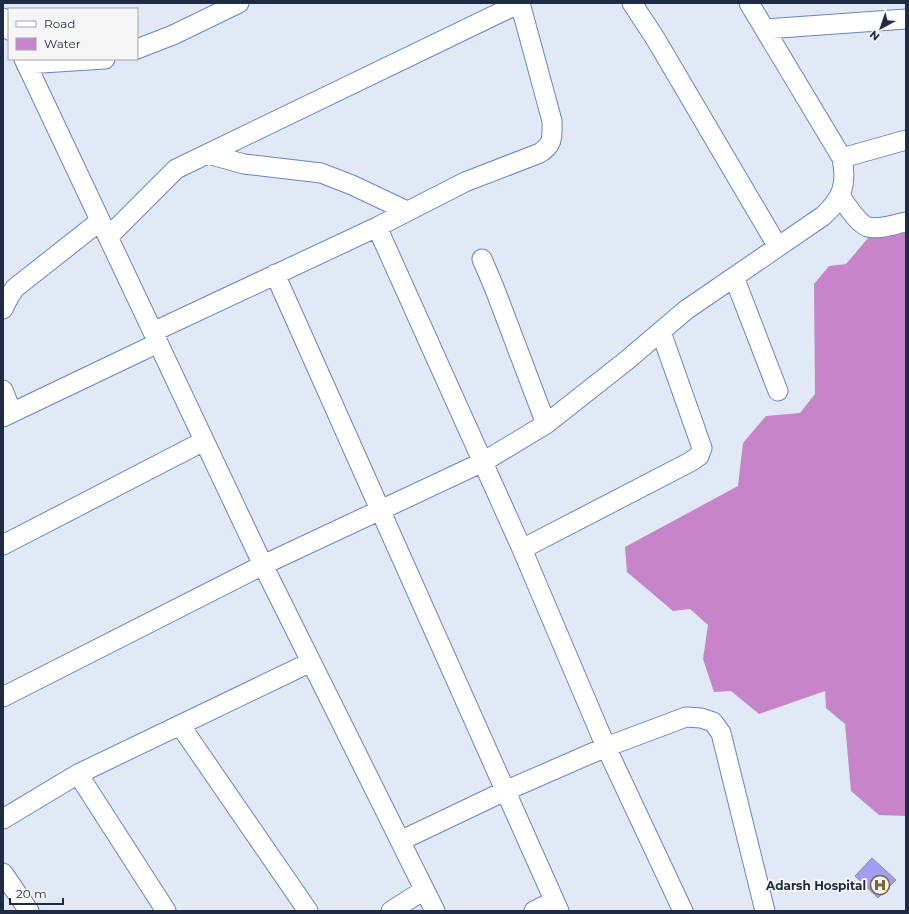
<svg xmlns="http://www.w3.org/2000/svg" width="909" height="914" viewBox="0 0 909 914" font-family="Montserrat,sans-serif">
  <rect width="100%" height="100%" fill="#e1e8f6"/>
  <path fill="#c784ca" d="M906,233V816L879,815L851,791L845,724L826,708L825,691L759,714L731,691L714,692L703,659L708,625L690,609L673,611L627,572L625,547L738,486L743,443L766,416L800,413L815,394L814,284L829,266L846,264L869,237Z"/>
  <path fill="#a29df4" stroke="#8884ca" d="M872,858L896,880L878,898L855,876Z"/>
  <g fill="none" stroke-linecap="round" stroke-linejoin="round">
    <g stroke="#6884c4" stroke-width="21">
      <path id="minor" d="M632,3L655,38L778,247
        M3,18L9,30
        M765,29L906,19
        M137,49L173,35L239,3
        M24,59L263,565L435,911
        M26,64L105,59
        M208,154L244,164L321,173L352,185L407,211
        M842,158L906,140
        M840,196C846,204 858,224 868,227C879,230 895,224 906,222
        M377,227L522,549L606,747L683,911
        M108,237L176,169L520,3
        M275,274L559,911
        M734,277L778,391
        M3,309L9,297L15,288L100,221
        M153,332L377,227L465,182L540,153C554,144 552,136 552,121L520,3
        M3,390L12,413
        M3,417L158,343
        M546,424L626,361L686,310L823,216C843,198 847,184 842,158L749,3
        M3,545L204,441
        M522,549L690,462L699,456L702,448L661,332
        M3,697L263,565L483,462L546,424L494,287L482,259
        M180,725L308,911
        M78,774L311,662
        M3,819L78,774L166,911
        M400,841L505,791L606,747L686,717L701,718L713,722L721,733L765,911
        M3,873L29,911
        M391,911L424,890
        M534,911L554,901"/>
    </g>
    <use href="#minor" stroke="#fff" stroke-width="19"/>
  </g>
  <defs>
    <g id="hospital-ring" transform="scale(1)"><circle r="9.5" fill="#f5f5f5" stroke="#7b6534" stroke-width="1.5"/><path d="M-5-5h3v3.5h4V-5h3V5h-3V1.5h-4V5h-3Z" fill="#7b6534"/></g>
  </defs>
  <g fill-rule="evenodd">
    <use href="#hospital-ring" x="880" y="885"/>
  </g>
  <g text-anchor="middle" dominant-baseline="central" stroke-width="4" stroke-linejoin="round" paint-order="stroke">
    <g font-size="12" font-weight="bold" fill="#1f2a45" stroke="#f5f5f5" text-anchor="end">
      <text x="866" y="885">Adarsh Hospital</text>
    </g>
  </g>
  <rect width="909" height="914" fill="none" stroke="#1f2a45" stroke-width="8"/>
  <rect x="8" y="8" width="130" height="52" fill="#f5f5f5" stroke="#9fa4af"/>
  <rect x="16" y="21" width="20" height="6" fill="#ffffff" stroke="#9fa4af"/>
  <text x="44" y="28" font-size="12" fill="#1f2a45">Road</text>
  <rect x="16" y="38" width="20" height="12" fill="#c784ca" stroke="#9fa4af"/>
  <text x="44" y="48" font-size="12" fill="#1f2a45">Water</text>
  <g transform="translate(881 28) rotate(220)" stroke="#f5f5f5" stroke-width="3" paint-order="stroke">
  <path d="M0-3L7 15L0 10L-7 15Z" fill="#1f2a45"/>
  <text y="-6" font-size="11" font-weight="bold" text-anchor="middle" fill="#1f2a45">N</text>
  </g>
  <path d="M10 898v6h53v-6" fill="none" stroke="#1f2a45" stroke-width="2"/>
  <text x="16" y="898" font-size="12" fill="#1f2a45" stroke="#f5f5f5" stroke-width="3" paint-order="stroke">20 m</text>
</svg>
